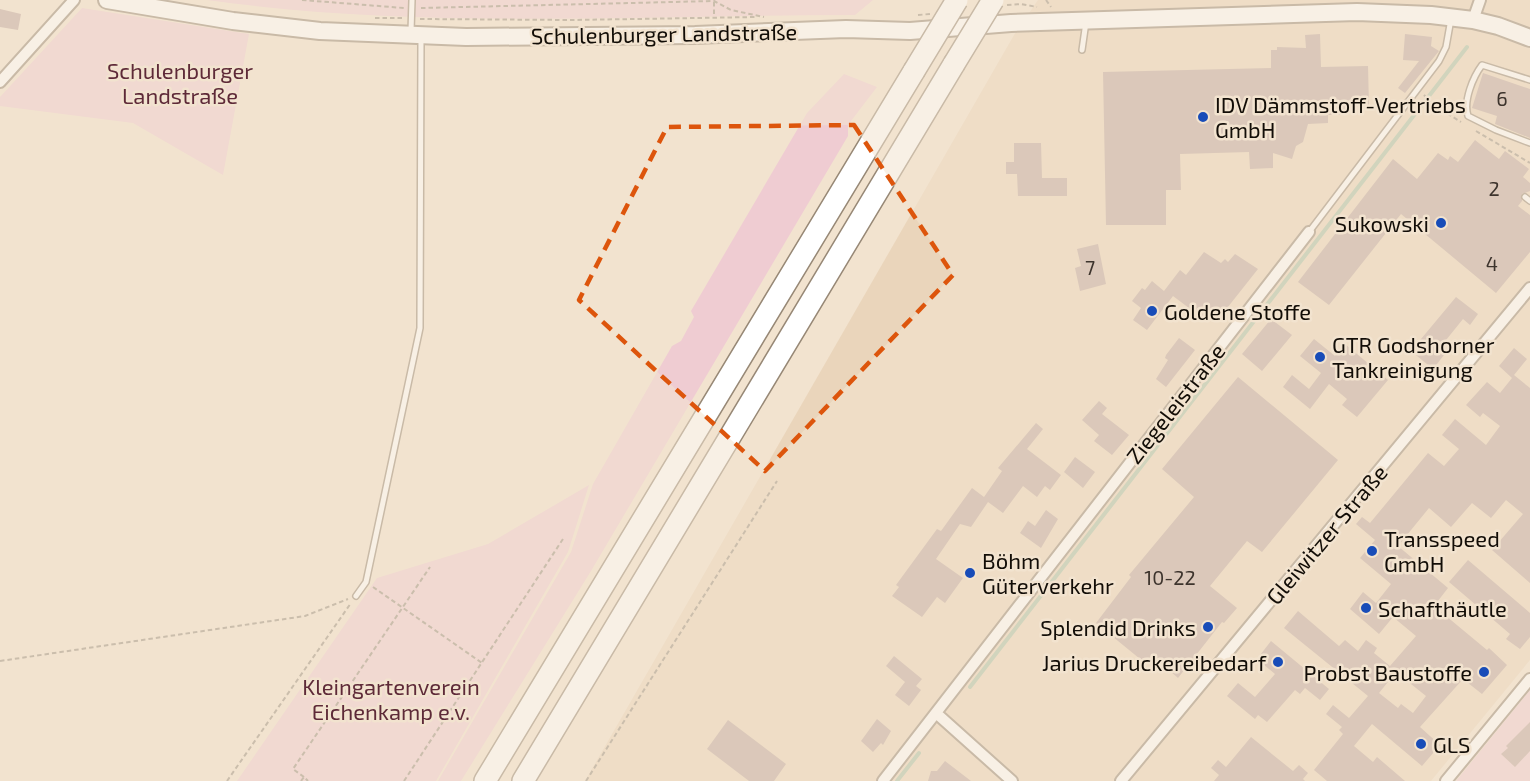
<svg xmlns="http://www.w3.org/2000/svg" width="1530" height="781" viewBox="0 0 1530 781" font-family="'Exo 2',sans-serif">
  <rect width="100%" height="100%" fill="#f2e3cf"/>
  <path fill="#ead5bb" d="M1038,0H1530V660L1431,781H585L1014,35Z"/>
  <path fill="#efccd2" d="M207,0H873L855,15C639,15 421,30 207,0Z
    M82,8L249,34L223,175L133,123L0,106V97Z
    M844,74L877,87L848,125V136L591,571L461,781H438L571,552L593,484L672,346L681,341L694,317L691,311L807,113Z
    M589,485L568,552L436,781H237L377,578L488,544Z
    M1530,690V781H1456Z"/>
  <g fill="none" stroke-linecap="round" stroke-linejoin="round">
    <path stroke="#a8c2a6" stroke-width="4" d="M970,687L1467,47
      M897,781L919,753"/>
  </g>
  <path fill="#bfa79f" fill-rule="evenodd" d="M0,9L21,14L18,30L0,27Z
    M1320,34L1321,67L1368,66L1369,106L1346,107V115H1328V123L1308,124L1303,142L1296,146L1292,159L1273,153V168L1250,169L1249,152L1180,154L1181,190H1166V225H1106L1103,72L1271,68V50H1277V47L1306,48L1305,35Z
    M1405,34L1432,37L1431,46L1439,51L1405,93L1398,88L1419,61L1403,60Z
    M1483,73L1530,89V138L1495,124L1497,116L1472,108Z
    M1475,140L1499,159L1505,151L1529,169L1523,177L1530,183V191L1522,194V201L1518,206L1530,215V252L1496,293L1401,214L1329,305L1298,282L1393,159L1417,179L1438,153L1448,160L1450,156L1458,162Z
    M1014,143H1041L1042,178H1067V196H1018L1017,174H1006V162H1014Z
    M1098,244L1106,284L1080,291L1075,268L1081,266L1077,249Z
    M1204,252L1221,263L1225,259L1228,262L1235,254L1258,269L1220,317L1212,311L1205,320L1173,296L1147,330L1133,320L1141,308L1132,301L1142,288L1145,290L1152,281L1164,291L1180,270L1186,275Z
    M1456,297L1478,314L1470,325L1463,319L1438,350L1444,355L1433,369L1411,351Z
    M1271,319L1292,335L1262,371L1242,354Z
    M1179,338L1195,350L1166,387L1156,379L1168,360L1165,358L1166,355Z
    M1314,339L1335,356L1345,344L1388,380L1357,417L1342,405L1347,399L1329,384L1310,409L1283,387L1292,375L1309,389L1321,373L1300,356Z
    M1514,348L1527,359L1514,375L1530,388V583L1492,550L1523,514L1506,500L1491,518L1472,503L1451,527L1429,508L1398,546L1448,588L1434,606L1487,650L1489,648L1507,665L1482,694L1463,679L1420,727L1440,745L1422,766L1372,724L1354,746L1373,762L1377,757L1405,781H1327L1314,770L1343,734L1339,730L1342,727L1326,714L1333,705L1349,718L1368,696L1284,628L1298,611L1339,646L1345,640L1358,651L1366,640L1377,648L1374,653L1390,666L1416,636L1393,617L1379,634L1350,609L1363,592L1376,603L1391,584L1360,558L1375,540L1356,524L1362,517L1370,523L1428,453L1444,466L1459,449L1442,435L1455,419L1486,445L1500,426L1483,413L1480,417L1466,405L1487,382L1500,393L1512,378L1499,366ZM1396,672L1426,696L1413,713L1401,704L1398,708L1379,693Z
    M1238,377L1338,460L1262,552L1247,541L1210,586L1237,608L1224,623L1222,622L1178,678L1152,655L1145,663L1096,623L1131,577L1129,575L1194,497L1162,469Z
    M1099,401L1107,408L1102,414L1129,435L1112,455L1094,441L1099,435L1082,420Z
    M1036,423L1043,429L1027,449L1061,475L1050,490L1045,486L1037,497L1023,486L1003,513L988,502L971,527L960,524L936,559L963,578L945,603L937,597L922,617L892,596L899,587L896,585L937,529L941,531L972,488L984,497L1002,471L998,468Z
    M1075,457L1095,472L1083,488L1064,472Z
    M1046,510L1058,519L1041,548L1020,533L1028,521L1035,526Z
    M1468,560L1530,613V637L1520,649L1506,639L1510,634L1449,582Z
    M1271,641L1329,689L1320,700L1305,688L1300,694L1295,690L1267,722L1258,715L1255,719L1227,696L1238,683L1255,697L1275,674L1257,659Z
    M894,656L922,679L916,686L921,690L909,706L895,695L905,682L886,666Z
    M877,719L891,731L883,745L881,743L873,752L861,741Z
    M728,720L786,764L774,781H749L707,749Z
    M1530,722V751L1515,767L1501,754L1508,748L1506,746Z
    M1251,737L1293,771L1299,765L1308,773L1303,779L1305,781H1214L1219,775L1211,768L1218,760L1226,767Z
    M945,761L971,781H928L931,771H937Z"/>
  <g fill="none" stroke-linecap="round" stroke-linejoin="round">
    <g stroke="#978876" stroke-width="8">
      <path id="lane" d="M411,31L412,0
        M1082,50L1086,22
        M1530,80L1482,65C1473,77 1463,101 1468,116L1496,130L1530,143
        M1525,197L1530,201
        M1309,232L1439,61L1446,47L1451,19
        M356,596L366,582L420,328L421,37"/>
    </g>
    <g stroke="#978876" stroke-width="14">
      <path id="street" d="M1473,20L1480,0
        M0,82L74,0
        M936,713L1012,781
        M883,781L1309,232
        M1121,781L1530,288
        M1446,781L1530,679"/>
    </g>
    <g stroke="#978876" stroke-width="20">
      <path id="secondary" d="M107,0L233,21L320,31L466,37L695,35L846,29L910,31L1011,23L1357,12L1431,15L1473,20L1498,26L1530,38"/>
    </g>
    <g stroke="#978876" stroke-width="24">
      <path id="highway" d="M485,781L914,71
        M523,781L954,64"/>
    </g>
    <path stroke="#9b9082" stroke-width="2" stroke-dasharray="4.5 3" stroke-linecap="butt" d="M302,0L404,8
      M1046,0L1051,7
      M714,2V17
      M1007,5L1021,4L1037,7
      M421,8L714,1L731,10L764,17
      M918,15L930,14
      M375,18H402
      M420,19L574,20L756,17
      M1424,95L1432,104L1461,122
      M1476,131L1530,163
      M373,587L482,663
      M0,661L305,616L348,599
      M304,777L293,769L430,567
      M227,781L351,603
      M301,781L304,777L308,781
      M404,781L563,539
      M586,781L777,481"/>
    <use href="#lane" stroke="#fff" stroke-width="5"/>
    <use href="#street" stroke="#fff" stroke-width="10"/>
    <use href="#secondary" stroke="#fff" stroke-width="16"/>
    <use href="#highway" stroke="#fff" stroke-width="21"/>
    <g stroke="#978876" stroke-width="24" stroke-linecap="butt">
      <path id="highway-bridge" d="M954,64L993,0
        M914,71L957,0"/>
    </g>
    <use href="#highway-bridge" stroke="#fff" stroke-width="21"/>
  </g>
  <path d="M0 0H1530V781H0ZM854,125L953,275L765,471L579,300L667,127Z" fill="#f2e3cf" fill-opacity=".55" fill-rule="evenodd"/>
  <path fill="none" stroke="#dd550c" stroke-width="4.5" stroke-dasharray="12 8" stroke-linejoin="round" d="M854,125L953,275L765,471L579,300L667,127Z"/>
  <g fill="#184cb8" stroke="#f2e3cf" stroke-width="2">
    <circle cx="1203" cy="117" r="6"/>
    <circle cx="1441" cy="223" r="6"/>
    <circle cx="1152" cy="311" r="6"/>
    <circle cx="1320" cy="357" r="6"/>
    <circle cx="1372" cy="551" r="6"/>
    <circle cx="970" cy="573" r="6"/>
    <circle cx="1366" cy="608" r="6"/>
    <circle cx="1208" cy="627" r="6"/>
    <circle cx="1278" cy="662" r="6"/>
    <circle cx="1484" cy="672" r="6"/>
    <circle cx="1421" cy="744" r="6"/>
  </g>
  <g text-anchor="middle" dominant-baseline="central" stroke-width="5" stroke-linejoin="round" paint-order="stroke">
    <g font-size="20" fill="#3d342d">
      <text x="1502" y="98">6</text>
      <text x="1494" y="188">2</text>
      <text x="1492" y="263">4</text>
      <text x="1090" y="267">7</text>
      <text x="1170" y="577">10-22</text>
    </g>
    <g font-size="22" fill="#120d07" stroke="#f2e3cf">
      <text transform="translate(664 33) rotate(-1)">Schulenburger Landstraße</text>
      <text transform="translate(1175 403) rotate(-52)">Ziegeleistraße</text>
      <text transform="translate(1326 534) rotate(-50)">Gleiwitzer Straße</text>
    </g>
    <g font-size="22" fill="#5e2a38" stroke="#f2e3cf">
      <text x="180" y="70">Schulenburger<tspan x="180" dy="25">Landstraße</tspan></text>
      <text x="391" y="686">Kleingartenverein<tspan x="391" dy="25">Eichenkamp e.v.</tspan></text>
    </g>
    <g font-size="22" fill="#120d07" stroke="#f2e3cf" text-anchor="start">
      <text x="1215" y="104">IDV Dämmstoff-Vertriebs<tspan x="1215" dy="25">GmbH</tspan></text>
      <text x="1429" y="223" text-anchor="end">Sukowski</text>
      <text x="1164" y="311">Goldene Stoffe</text>
      <text x="1332" y="344">GTR Godshorner<tspan x="1332" dy="25">Tankreinigung</tspan></text>
      <text x="1384" y="538">Transspeed<tspan x="1384" dy="25">GmbH</tspan></text>
      <text x="982" y="560">Böhm<tspan x="982" dy="25">Güterverkehr</tspan></text>
      <text x="1378" y="608">Schafthäutle</text>
      <text x="1196" y="627" text-anchor="end">Splendid Drinks</text>
      <text x="1266" y="662" text-anchor="end">Jarius Druckereibedarf</text>
      <text x="1472" y="672" text-anchor="end">Probst Baustoffe</text>
      <text x="1433" y="744">GLS</text>
    </g>
  </g>
</svg>
